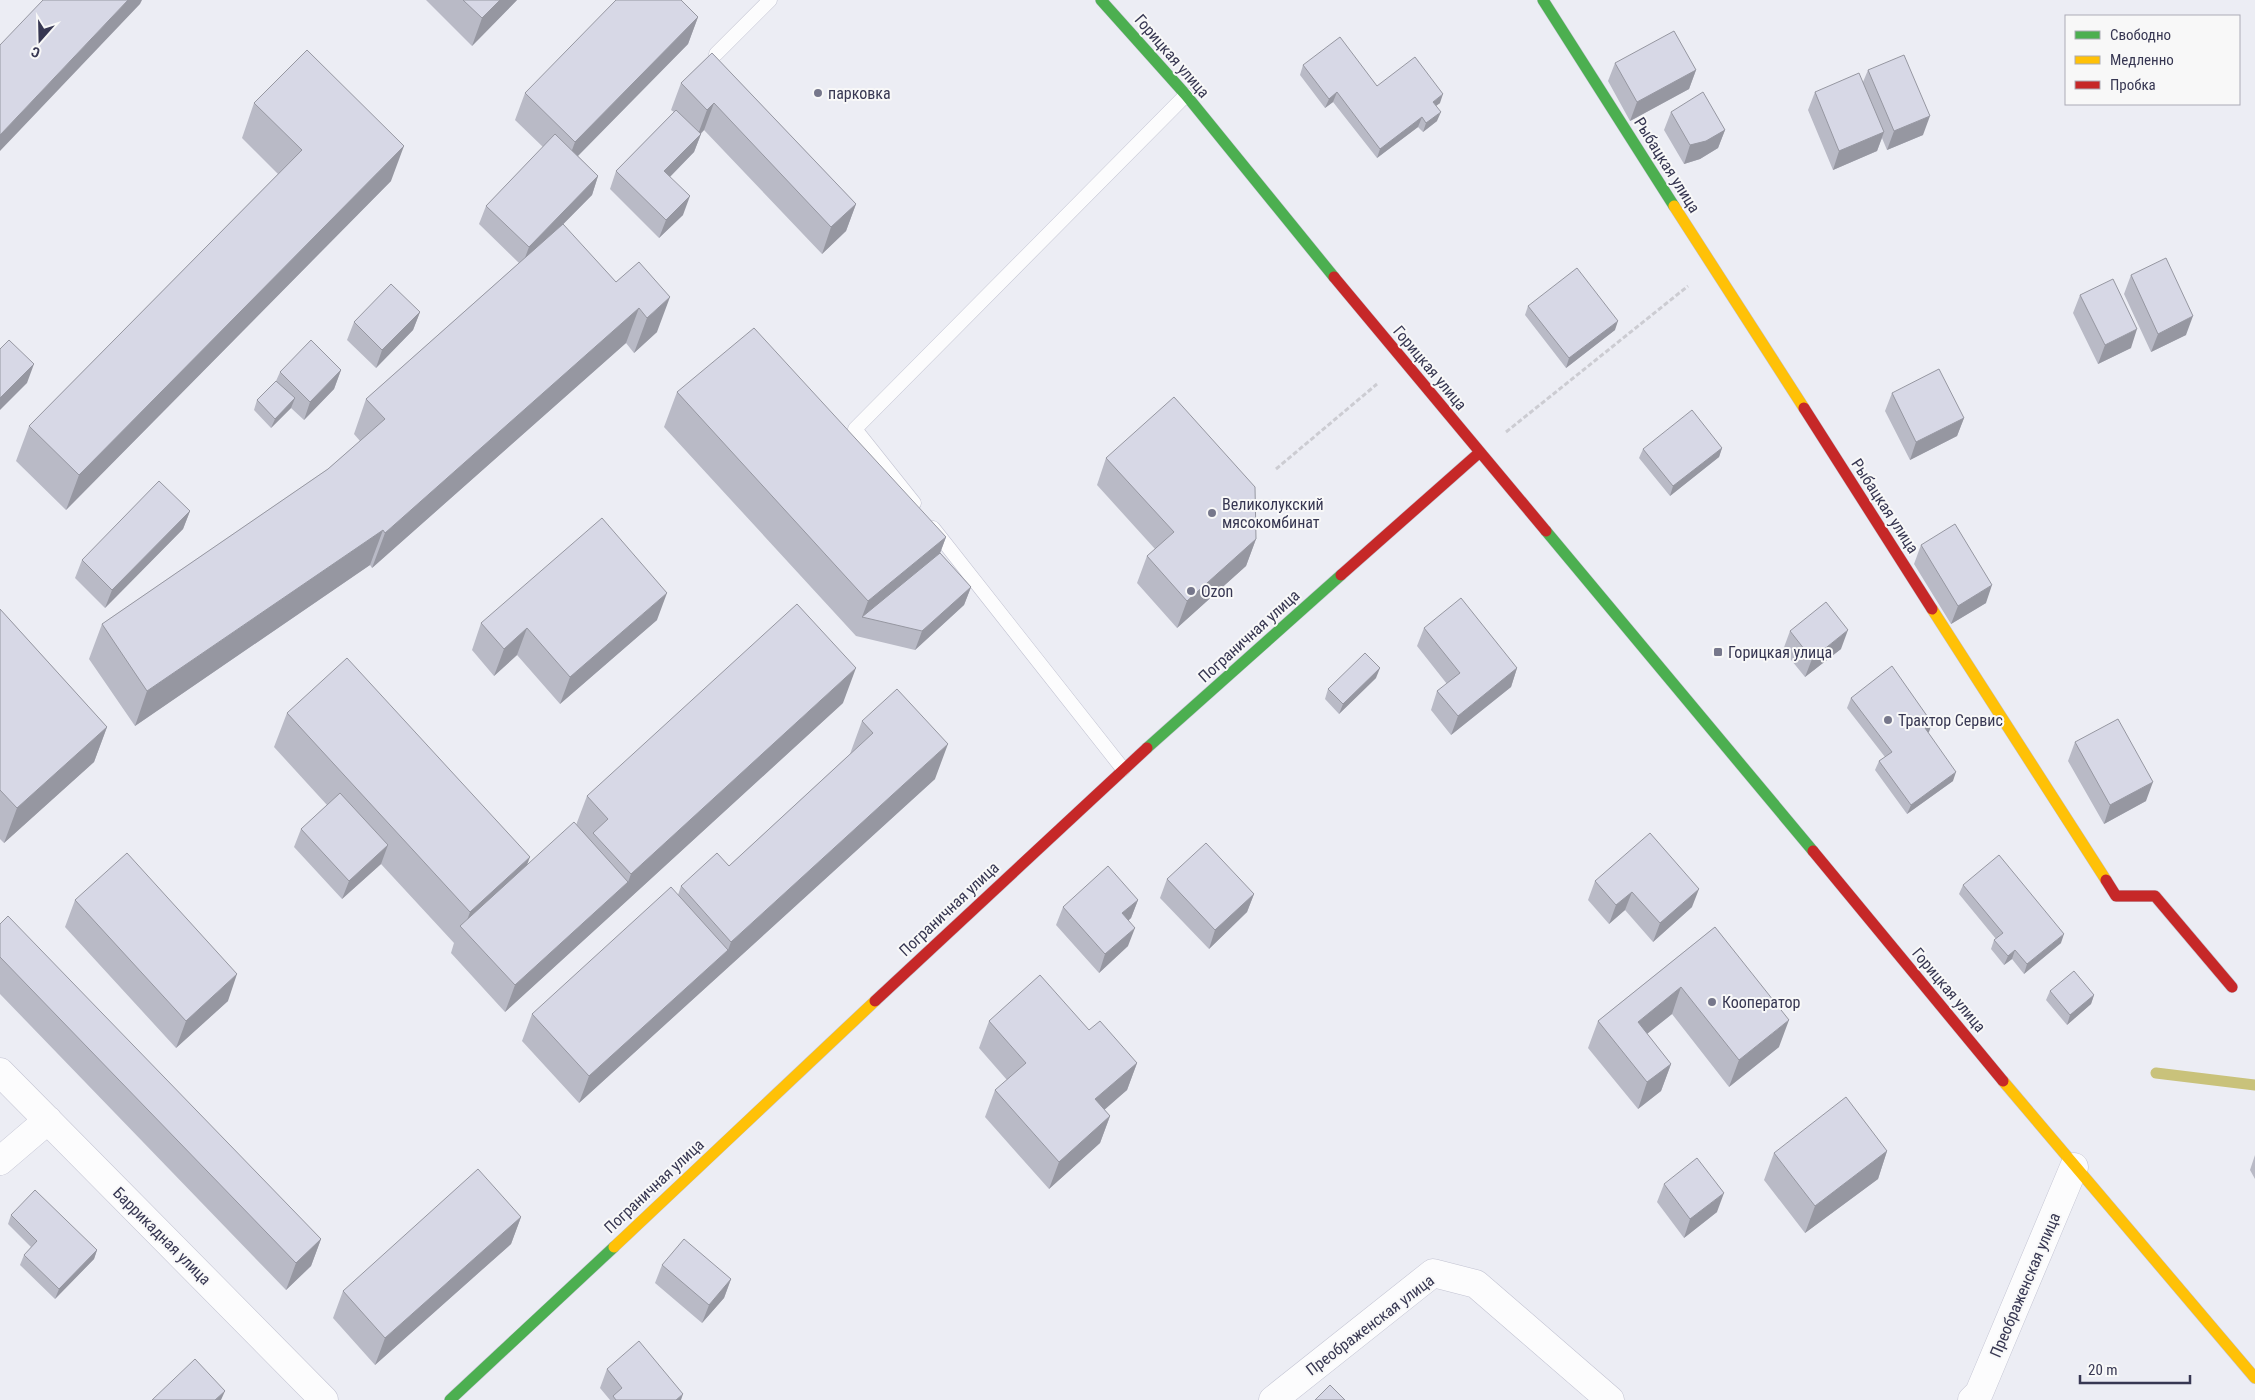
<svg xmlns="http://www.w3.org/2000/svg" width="2255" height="1400" viewBox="0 0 2255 1400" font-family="'Roboto Condensed',sans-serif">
  <rect width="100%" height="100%" fill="#ecedf4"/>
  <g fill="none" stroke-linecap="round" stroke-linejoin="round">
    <path stroke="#c9c27b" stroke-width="11" d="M2156,1073L2255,1085"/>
    <g stroke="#c2c3d2" stroke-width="15">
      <path id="lane" d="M716,54L770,0
        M914,503L855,429L1186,95
        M933,528L1123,769"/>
    </g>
    <g stroke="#c2c3d2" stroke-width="29">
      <path id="street" d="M0,1072L324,1400
        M0,1161L48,1120
        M1273,1400L1433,1273L1476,1284L1610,1400
        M1972,1400L1979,1393L2074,1167"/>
    </g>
    <g stroke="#c2c3d2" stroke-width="12">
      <path id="fast" d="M1101,0L1186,95L1334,277
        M1543,0L1674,206
        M1546,531L1813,851
        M1147,748L1341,575
        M450,1400L614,1247"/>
    </g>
    <g stroke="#c2c3d2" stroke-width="12">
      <path id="slow" d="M1674,206L1804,408
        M1932,609L2106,880
        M2003,1081L2255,1378
        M614,1247L875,1001"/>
    </g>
    <g stroke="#c2c3d2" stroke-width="12">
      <path id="jam" d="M1334,277L1546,531
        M1804,408L1932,609
        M1341,575L1480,452
        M1813,851L2003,1081
        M2106,880L2116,896H2155L2232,987
        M875,1001L1147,748"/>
    </g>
    <path stroke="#ccccd2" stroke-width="3" stroke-dasharray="5 2.5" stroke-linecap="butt" d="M1506,432L1688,286
      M1276,469L1377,384"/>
    <use href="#lane" stroke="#fcfcfd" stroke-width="14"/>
    <use href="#street" stroke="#fcfcfd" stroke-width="28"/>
    <use href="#fast" stroke="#4caf50" stroke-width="11"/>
    <use href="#slow" stroke="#ffc107" stroke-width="11"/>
    <use href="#jam" stroke="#c62828" stroke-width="11"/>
  </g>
  <path fill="#b9bac6" d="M426,0H517L472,46Z
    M698,17L688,44L578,156L598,176L592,195L562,225L616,282L639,262L657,332L634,353L626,343L372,568L370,565L135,726L89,659L102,624L328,469L360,441L354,434L366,399L519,263L479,224L486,206L543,147L515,120L525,93Z
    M712,53L856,204L846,231L822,254L704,130L701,134L694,152L670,177L683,215L659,238L610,189L616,171L674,112L671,110L681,83Z
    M1615,63L1696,70L1689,89L1630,121L1608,81Z
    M1303,65L1440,103L1436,106L1437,121L1423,132L1418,127L1377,158L1333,102L1325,108L1300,75Z
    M1868,70L1923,135L1887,150L1882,138L1877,151L1833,170L1808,110L1815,92L1863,82Z
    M254,103L391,181L66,510L16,461L29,426L278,174L242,138Z
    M1671,112L1725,130L1718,148L1700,159L1684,164L1664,130Z
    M2131,275L2186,335L2151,352L2124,294Z
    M2080,295L2131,348L2098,364L2073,313Z
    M1528,306L1615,330L1566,368L1525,315Z
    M420,312L413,330L376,368L347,340L354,322Z
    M341,370L334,389L304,420L291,408L271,428L254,410L257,400L276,381L280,372Z
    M677,392L946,537L940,553L971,587L964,605L915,650L856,636L664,427Z
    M1892,393L1964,418L1957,436L1910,460L1885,411Z
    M1722,448L1719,457L1670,496L1639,458L1643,449Z
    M1106,458L1256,539L1246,566L1177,628L1137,583L1147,556L1155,549L1097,485Z
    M190,511L183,529L105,608L75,578L82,560Z
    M1921,545L1986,603L1951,624L1914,564Z
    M0,609L107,727L94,762L4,843L0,839Z
    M657,620L560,704L517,655L494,676L472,650L481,623Z
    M1424,628L1517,668L1511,687L1451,735L1431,710L1437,691L1447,684L1417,646Z
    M1790,631L1841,649L1805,677L1783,650Z
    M1376,678L1339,714L1325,699L1328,689Z
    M1851,698L1932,723L1928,733L1953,781L1907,814L1875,770L1879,761L1885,757L1847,708Z
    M843,703L505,1012L451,953L454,943L381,864L342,899L294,847L301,829L327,805L274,747L287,713L527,866L576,825L587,796Z
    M862,721L935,779L579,1103L522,1041L532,1014L678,895L681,886L729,866L850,754Z
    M2075,742L2146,801L2104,824L2068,761Z
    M1167,879L1254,894L1247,912L1209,949L1160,898Z
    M1595,881L1692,907L1653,942L1625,910L1609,924L1588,900Z
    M1963,885L2061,943L2024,974L2012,959L2004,965L1991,949L1994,940L1996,939L1959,894Z
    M75,900L228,1001L176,1048L65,927Z
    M1138,900L1131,918L1129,920L1128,946L1099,973L1056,925L1063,907Z
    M0,924L321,1239L311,1266L286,1290L0,994Z
    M1715,927L1779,1047L1729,1087L1672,1014L1647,1034L1671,1064L1661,1091L1638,1109L1588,1048L1598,1021Z
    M2050,991L2094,995L2091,1004L2067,1025L2046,1000Z
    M989,1021L1089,1030L1137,1063L1127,1090L1104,1109L1110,1116L1100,1143L1049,1189L985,1117L995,1090L1007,1080L979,1048Z
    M1887,1151L1878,1179L1805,1233L1764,1180L1774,1153Z
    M2255,1155V1179L2250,1170Z
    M1664,1184L1717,1212L1684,1238L1657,1202Z
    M11,1215L97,1250L94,1259L55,1299L20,1265L24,1255L31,1247L8,1224Z
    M521,1217L511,1244L375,1365L333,1318L343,1291Z
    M662,1265L731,1279L724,1298L702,1323L655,1283Z
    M607,1369L681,1400H610L600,1388Z"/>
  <path fill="#9697a1" d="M128,0H142L140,4L0,151V135Z
    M500,0H517L472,46L482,18Z
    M698,17L688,44L565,169L575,142Z
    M1696,70L1689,89L1630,121L1637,102Z
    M1337,92L1333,102L1325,108L1329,99Z
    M1443,94L1440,103L1429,111L1433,102Z
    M714,103L704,130L697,137L707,110Z
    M1441,112L1437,121L1423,132L1426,123Z
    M1930,116L1923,135L1887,150L1894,131Z
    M1422,117L1418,127L1377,158L1380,149Z
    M1725,130L1718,148L1700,159L1684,164L1690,145Z
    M1884,132L1877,151L1833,170L1839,151Z
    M701,134L694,152L657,190L664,171Z
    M404,146L391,181L66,510L79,475Z
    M598,176L592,195L522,266L529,247Z
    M690,196L683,215L659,238L666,220Z
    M856,204L846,231L822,254L831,227Z
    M670,297L657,332L634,353L647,318Z
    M639,308L626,343L372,568L385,533Z
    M420,312L413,330L376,368L382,350Z
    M2193,316L2186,335L2151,352L2158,334Z
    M1618,321L1615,330L1566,368L1569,358Z
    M2137,329L2131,348L2098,364L2105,345Z
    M34,364L27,383L0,410V398Z
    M341,370L334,389L304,420L310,402Z
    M295,398L291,408L271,428L275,419Z
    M1964,418L1957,436L1910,460L1916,442Z
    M1722,448L1719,457L1670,496L1673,486Z
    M190,511L183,529L105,608L112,590Z
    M383,530L370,565L135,726L147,691Z
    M946,537L933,572L862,617L868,601Z
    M1256,539L1246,566L1177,628L1187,601Z
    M1992,585L1986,603L1951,624L1958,606Z
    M971,587L964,605L915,650L922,631Z
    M667,593L657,620L560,704L570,677Z
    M527,628L517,655L494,676L504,649Z
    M1848,630L1841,649L1805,677L1812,659Z
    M856,668L843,703L618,909L631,874Z
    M1380,668L1376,678L1339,714L1343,704Z
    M1517,668L1511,687L1451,735L1458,716Z
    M1932,723L1929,732L1921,737L1925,728Z
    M107,727L94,762L4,843L17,808Z
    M948,744L935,779L579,1103L589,1076L728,950L731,942Z
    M1956,772L1953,781L1907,814L1911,805Z
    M2153,782L2146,801L2104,824L2110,805Z
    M388,845L381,864L342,899L349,881Z
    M530,857L517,892L464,929L470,912Z
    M628,882L618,909L505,1012L515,985Z
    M1699,889L1692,907L1653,942L1660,923Z
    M1632,892L1625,910L1609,924L1616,905Z
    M1254,894L1247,912L1209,949L1215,930Z
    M1138,900L1131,918L1116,932L1122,913Z
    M1135,928L1128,946L1099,973L1105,954Z
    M2064,934L2061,943L2024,974L2027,964Z
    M2015,950L2012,959L2004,965L2008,956Z
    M237,974L228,1001L176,1048L186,1021Z
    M1681,987L1672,1014L1628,1049L1638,1022Z
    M2094,995L2091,1004L2067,1025L2070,1015Z
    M1789,1020L1779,1047L1729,1087L1739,1060Z
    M1137,1063L1127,1090L1086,1126L1095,1099Z
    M1671,1064L1661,1091L1638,1109L1647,1082Z
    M1110,1116L1100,1143L1049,1189L1059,1162Z
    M1887,1151L1878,1179L1805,1233L1815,1206Z
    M1724,1193L1717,1212L1684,1238L1690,1219Z
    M521,1217L511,1244L375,1365L385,1338Z
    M321,1239L311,1266L286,1290L296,1263Z
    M97,1250L94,1259L55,1299L59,1289Z
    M731,1279L724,1298L702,1323L709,1305Z
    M225,1391L221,1400H215Z
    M683,1394L681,1400H676Z"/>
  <path fill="#d7d8e6" stroke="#9697a1" d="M43,0H128L0,135V45Z
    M463,0H500L482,18Z
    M616,0H681L698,17L575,142L525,93Z
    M1674,31L1696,70L1637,102L1615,63Z
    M1340,37L1377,86L1415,57L1443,94L1433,102L1441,112L1426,123L1422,117L1380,149L1337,92L1329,99L1303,65Z
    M307,50L404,146L79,475L29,426L302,150L254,103Z
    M712,53L856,204L831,227L714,103L707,110L681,83Z
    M1904,55L1930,116L1894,131L1868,70Z
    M1859,73L1884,132L1839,151L1815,92Z
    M1703,92L1725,130L1706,141L1690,145L1671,112Z
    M676,110L701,134L664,171L690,196L666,220L616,171Z
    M555,134L598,176L529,247L486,206Z
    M563,224L616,282L639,262L670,297L647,318L639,308L385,533L383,530L147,691L102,624L328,469L385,419L366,399Z
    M2166,258L2193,316L2158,334L2131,275Z
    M1577,268L1618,321L1569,358L1528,306Z
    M2113,279L2137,329L2105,345L2080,295Z
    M391,284L420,312L382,350L354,322Z
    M754,328L946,537L868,601L677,392Z
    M9,340L34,364L0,398V349Z
    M311,340L341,370L310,402L280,372Z
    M1939,369L1964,418L1916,442L1892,393Z
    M276,381L295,398L275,419L257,400Z
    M1174,397L1255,487L1256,539L1187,601L1147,556L1174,532L1106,458Z
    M1692,410L1722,448L1673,486L1643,449Z
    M159,481L190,511L112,590L82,560Z
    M602,518L667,593L570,677L527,628L504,649L481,623Z
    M1955,524L1992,585L1958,606L1921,545Z
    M940,553L971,587L922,631L862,617Z
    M1461,598L1517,668L1458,716L1437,691L1460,673L1424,628Z
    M1826,602L1848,630L1812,659L1790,631Z
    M797,604L856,668L631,874L593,833L608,819L587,796Z
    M0,609L107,727L17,808L0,790Z
    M1365,653L1380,668L1343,704L1328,689Z
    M347,658L530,857L470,912L287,713Z
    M1892,666L1932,723L1925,728L1956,772L1911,805L1879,761L1892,752L1851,698Z
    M897,689L948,744L731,942L681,886L717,853L729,866L873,733L862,721Z
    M2118,719L2153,782L2110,805L2075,742Z
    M340,793L388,845L349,881L301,829Z
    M574,822L628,882L515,985L460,926Z
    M1650,833L1699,889L1660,923L1632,892L1616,905L1595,881Z
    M1206,843L1254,894L1215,930L1167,879Z
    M127,853L237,974L186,1021L75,900Z
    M1999,855L2064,934L2027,964L2015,950L2008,956L1994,940L2003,933L1963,885Z
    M1108,866L1138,900L1122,913L1135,928L1105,954L1063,907Z
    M671,887L728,950L589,1076L532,1014Z
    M8,916L321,1239L296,1263L0,957V924Z
    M1715,927L1789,1020L1739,1060L1681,987L1638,1022L1671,1064L1647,1082L1598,1021Z
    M2074,971L2094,995L2070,1015L2050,991Z
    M1040,975L1089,1030L1100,1021L1137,1063L1095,1099L1110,1116L1059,1162L995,1090L1026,1063L989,1021Z
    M1846,1097L1887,1151L1815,1206L1774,1153Z
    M1697,1158L1724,1193L1690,1219L1664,1184Z
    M478,1169L521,1217L385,1338L343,1291Z
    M35,1190L97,1250L59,1289L24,1255L37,1241L11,1215Z
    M684,1239L731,1279L709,1305L662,1265Z
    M639,1341L683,1394L676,1400H616L613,1396L622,1388L607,1369Z
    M195,1359L225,1391L215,1400H152Z
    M1330,1385L1345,1400H1315Z"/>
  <g fill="#76778b" stroke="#f8f8f8" stroke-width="2">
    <circle cx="818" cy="93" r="5"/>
    <circle cx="1212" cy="513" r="5"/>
    <circle cx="1191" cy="591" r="5"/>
    <rect x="1713" y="647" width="10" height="10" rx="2.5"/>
    <circle cx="1888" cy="720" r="5"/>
    <circle cx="1712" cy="1002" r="5"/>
  </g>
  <g text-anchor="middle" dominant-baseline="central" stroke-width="4" stroke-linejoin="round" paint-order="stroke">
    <g font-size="16" fill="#373752" stroke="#f8f8f8">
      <text transform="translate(1172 56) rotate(49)">Горицкая улица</text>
      <text transform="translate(1667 165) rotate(58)">Рыбацкая улица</text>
      <text transform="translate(1430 368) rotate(50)">Горицкая улица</text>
      <text transform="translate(1885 506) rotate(57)">Рыбацкая улица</text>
      <text transform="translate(1249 636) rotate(-42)">Пограничная улица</text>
      <text transform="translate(949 909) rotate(-43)">Пограничная улица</text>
      <text transform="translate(1949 990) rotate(50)">Горицкая улица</text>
      <text transform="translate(654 1186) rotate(-43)">Пограничная улица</text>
      <text transform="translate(162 1236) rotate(45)">Баррикадная улица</text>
      <text transform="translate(2025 1285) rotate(-67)">Преображенская улица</text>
      <text transform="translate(1370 1325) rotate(-37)">Преображенская улица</text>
    </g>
    <g font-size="16" fill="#373752" stroke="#f8f8f8" text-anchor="start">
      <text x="828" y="93">парковка</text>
      <text x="1222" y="504">Великолукский<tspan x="1222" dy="18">мясокомбинат</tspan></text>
      <text x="1201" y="591">Ozon</text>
      <text x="1728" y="652">Горицкая улица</text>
      <text x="1898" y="720">Трактор Сервис</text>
      <text x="1722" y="1002">Кооператор</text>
    </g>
  </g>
  <rect x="2065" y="15" width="175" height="90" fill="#f8f8f8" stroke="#ababb6"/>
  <rect x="2075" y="31" width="25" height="8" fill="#4caf50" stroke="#ababb6"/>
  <text x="2110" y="40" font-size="15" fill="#373752">Свободно</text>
  <rect x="2075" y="56" width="25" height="8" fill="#ffc107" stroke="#ababb6"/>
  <text x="2110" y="65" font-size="15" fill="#373752">Медленно</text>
  <rect x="2075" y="81" width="25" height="8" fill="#c62828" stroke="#ababb6"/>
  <text x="2110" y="90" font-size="15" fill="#373752">Пробка</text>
  <g transform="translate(40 40) rotate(200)" stroke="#f8f8f8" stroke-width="4" paint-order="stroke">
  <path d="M0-4L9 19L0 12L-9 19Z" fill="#373752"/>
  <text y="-8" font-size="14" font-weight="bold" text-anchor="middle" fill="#373752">С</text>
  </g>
  <path d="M2080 1375v8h110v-8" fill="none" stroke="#373752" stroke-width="2.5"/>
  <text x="2088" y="1375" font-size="15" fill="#373752" stroke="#f8f8f8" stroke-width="4" paint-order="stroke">20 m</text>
</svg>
